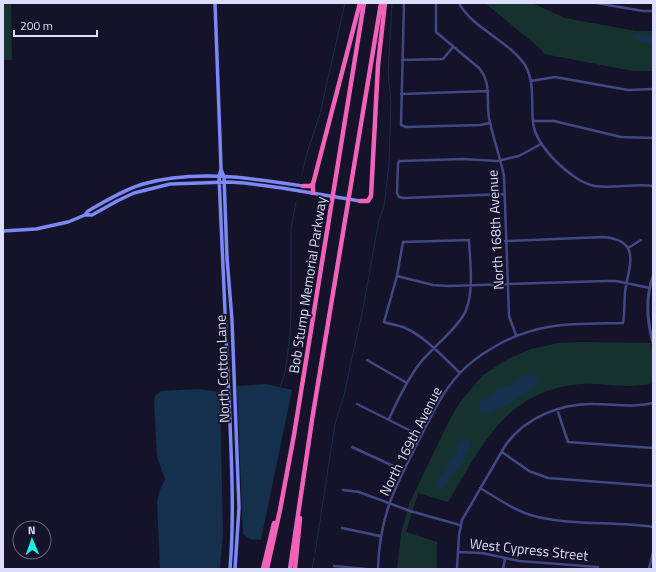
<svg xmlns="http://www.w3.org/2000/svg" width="656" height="572" viewBox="0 0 656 572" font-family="'Titillium Web',sans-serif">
  <rect width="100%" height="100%" fill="#141329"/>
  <path fill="#16322e" d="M3,3H11L12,60H3Z
    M485,3H532L565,18L636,31H653V71H633L544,54L541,49Z
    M582,342L651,343L653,351V383C628,390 605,382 580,384C505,391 482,446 448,502L418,493L406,532L437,542V569H397L401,534L409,504L449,421L460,402L482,376L506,360L531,349L558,343Z"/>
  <path fill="#14304c" d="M636,34L653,35V47L648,43L634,39V36Z
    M524,375H533L537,377L539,383L534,389L524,393L509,405L502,407L489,413H483L480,411V404L482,400L491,396L498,388L512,385L520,377Z
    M266,384L292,390L261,540L250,539L243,534L237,386Z
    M197,389L220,392L223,534L220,569H160L157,502L159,492L165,479L157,457L154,401L155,396L161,391Z
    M463,439L471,441V447L466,454L462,465L453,473L446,486L442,489L436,486L437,481L444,471L448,461L457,454V444Z"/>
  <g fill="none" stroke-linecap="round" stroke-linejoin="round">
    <path stroke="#14304c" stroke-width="1" d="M302,175L307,153L320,114L345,3
      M280,387L285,373L290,336L291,311V228L296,202
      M315,553L335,424L344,395L363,308L379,220L384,207L389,164L391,101L388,74L392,3
      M312,569L314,558"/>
    <path stroke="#424884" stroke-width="2.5" d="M404,3L401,125L406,127L480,125L490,123
      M436,3V32L479,68C492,83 486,101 489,118C493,138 500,156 504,176L509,316L516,335
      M459,3C472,28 509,41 525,65C535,82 531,103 533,122C535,146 572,182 595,186C614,189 634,183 653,186
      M596,3L643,11H653
      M402,60L443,59L453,47
      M531,81L555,77L628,90L653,89
      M401,94L488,91
      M533,121H554L621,137L653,138
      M505,194L403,198L399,197L397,193L398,164L399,161H401L463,159L497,161L519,156L541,144
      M628,248L641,240
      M397,276L433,285L449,286L606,281H616L650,288
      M367,360L407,383
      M357,404L421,436
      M557,409L568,442L653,448V450
      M389,419C398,399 407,380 420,363C432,348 460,326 466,310C474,291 470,261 469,240L403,242L397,276L384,322C390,324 397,325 403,327C425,336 443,357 460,373
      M352,447L404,471
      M502,452L529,471L548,478L653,486
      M480,488C497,498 515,511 534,516C571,526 615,521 653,527
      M343,490L359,492L410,511L460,525
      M342,528L380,536
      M458,552L482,553L519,561L598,567V569
      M334,566L366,569
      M378,569C379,520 393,491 415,448C428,423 440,394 460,373C470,362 482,354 494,347C538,321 575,324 623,323C625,313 624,302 625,292C629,265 642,240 603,237L505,241
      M457,569L459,535L462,520L505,446C524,418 561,403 594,404C614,404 633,408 653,403
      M503,569L505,559
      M649,569L653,552"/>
    <path stroke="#424884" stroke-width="3" d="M653,276C645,298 647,321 653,343"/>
    <path stroke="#7c88f5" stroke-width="3.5" d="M215,3L220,139L221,169L224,177L227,258L232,320L239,508L235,569
      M221,169L219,177C222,259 227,341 230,423C232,472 234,520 230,569
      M85,215L88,211C106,201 123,190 143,184C195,169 251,178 303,186
      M3,231L36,229L68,222L85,215H92L117,201L134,193L170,184L229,182L244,183L282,188L360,201"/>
    <path stroke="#f262b9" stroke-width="4.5" d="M303,186H310L313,184
      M313,193V184L360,3
      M360,201H368L371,196L378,65L385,3
      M263,569L274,523
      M267,569L280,510L294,435L364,3
      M290,569L312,420L381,3
      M295,569L300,518"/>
  </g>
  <g text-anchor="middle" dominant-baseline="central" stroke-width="3.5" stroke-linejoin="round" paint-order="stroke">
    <g font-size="14" fill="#dddefc" stroke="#141329">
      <text transform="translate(495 230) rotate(-93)">North 168th Avenue</text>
      <text transform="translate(307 285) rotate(-81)">Bob Stump Memorial Parkway</text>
      <text transform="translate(222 369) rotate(-92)">North Cotton Lane</text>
      <text transform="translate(410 441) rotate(-63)">North 169th Avenue</text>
      <text transform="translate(529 549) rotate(6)">West Cypress Street</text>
    </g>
  </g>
  <rect width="656" height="572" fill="none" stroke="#dddefc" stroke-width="8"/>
  <g transform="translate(32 540) rotate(358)"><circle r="19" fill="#141329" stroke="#64647d"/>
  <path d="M0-3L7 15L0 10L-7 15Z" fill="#19ede7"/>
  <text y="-6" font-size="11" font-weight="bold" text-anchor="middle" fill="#dddefc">N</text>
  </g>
  <path d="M14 30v6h83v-6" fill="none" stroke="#dddefc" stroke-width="2"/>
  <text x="20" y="30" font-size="12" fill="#dddefc" stroke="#141329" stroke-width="3" paint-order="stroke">200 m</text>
</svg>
